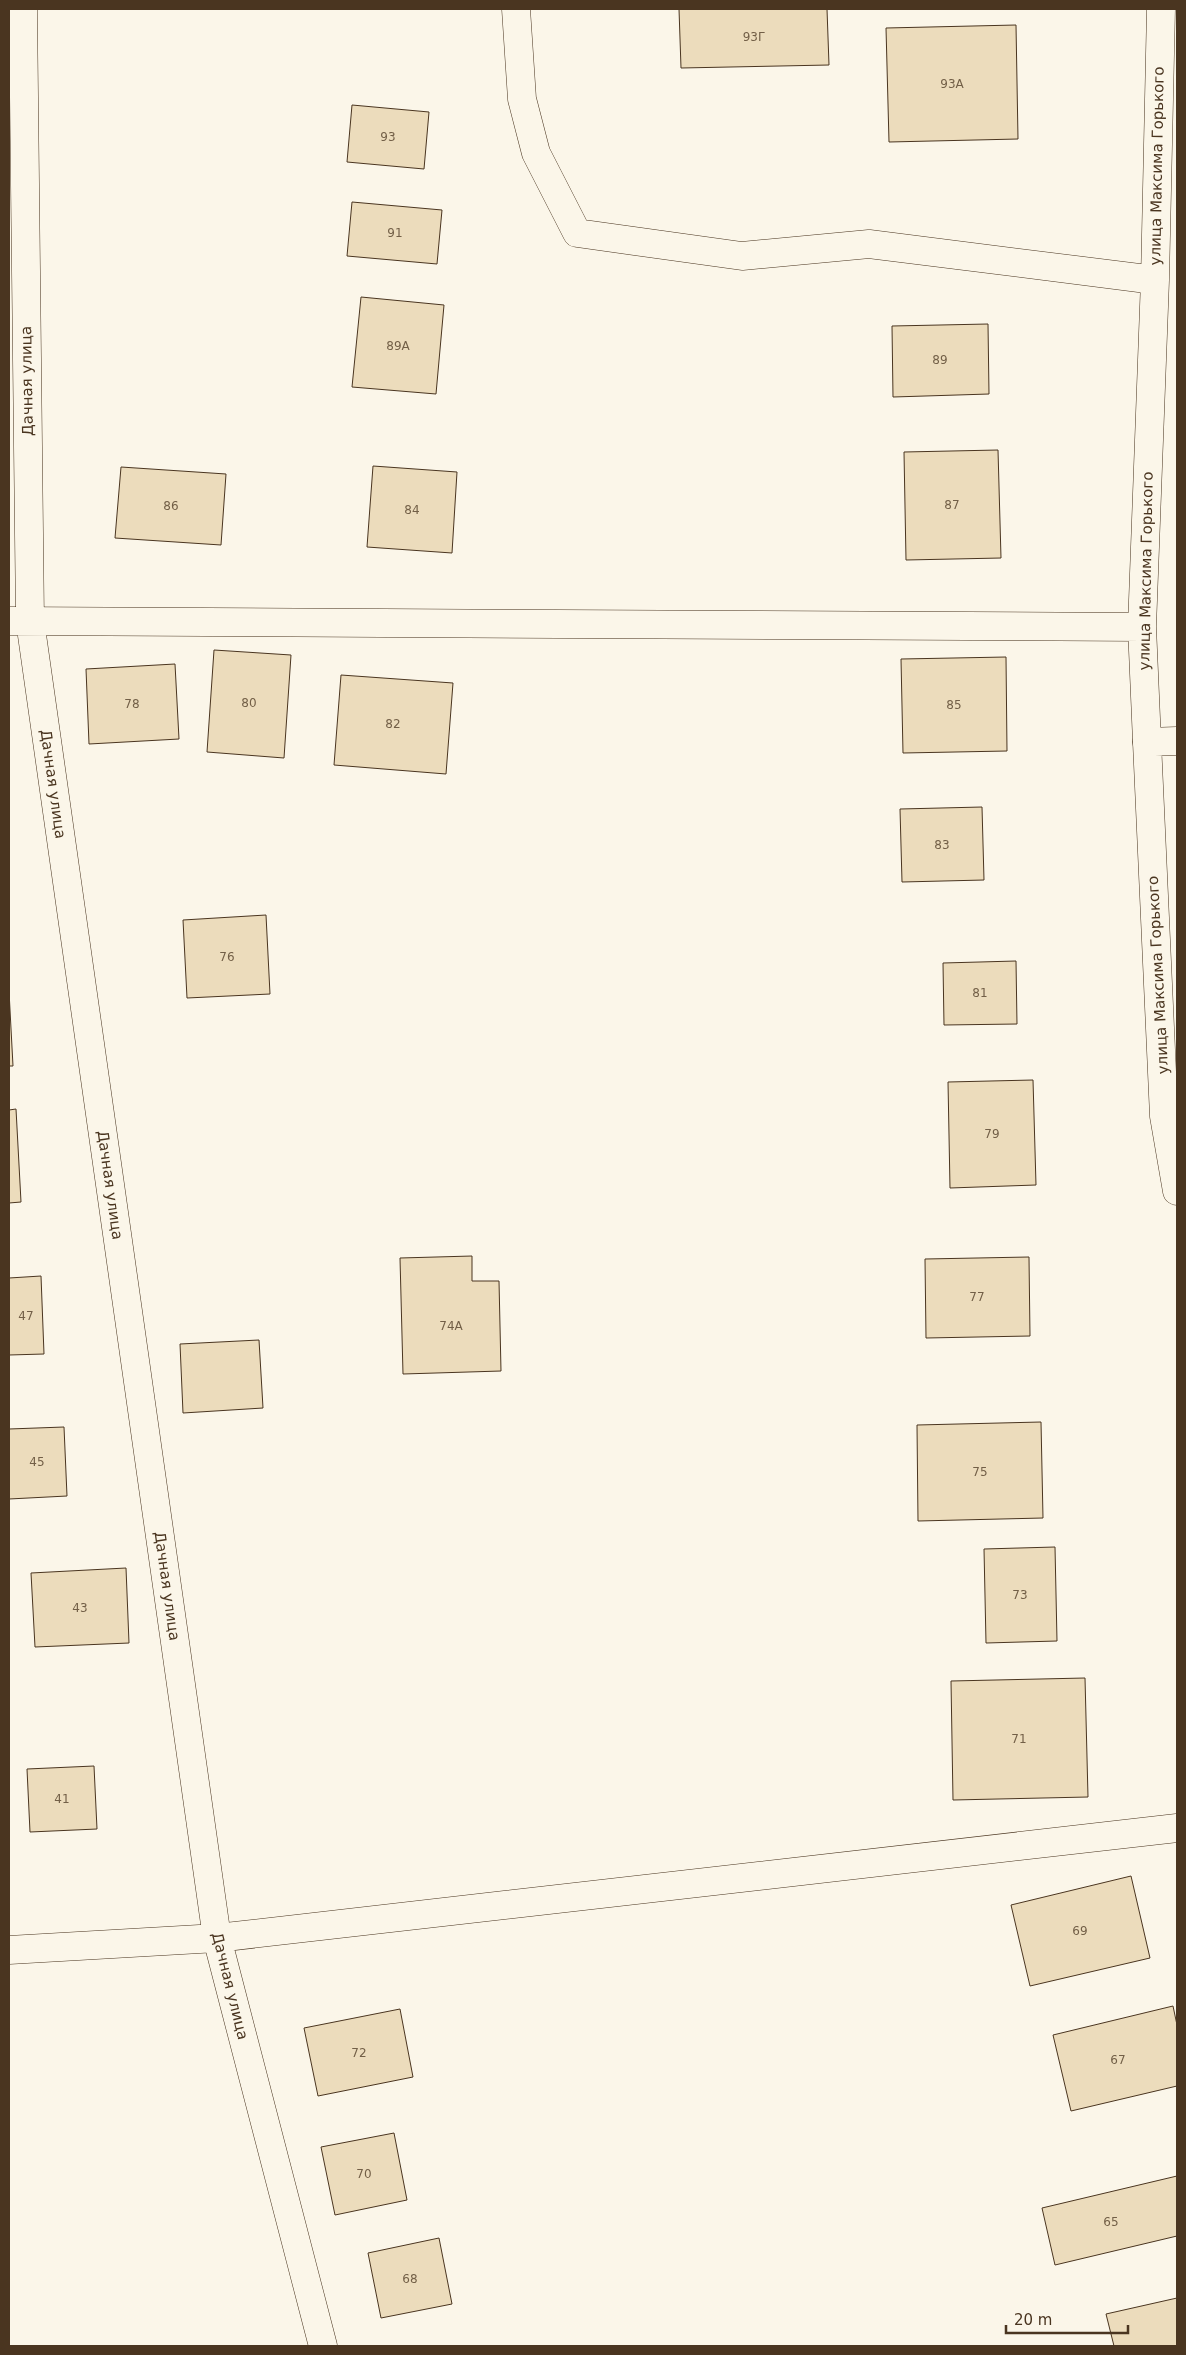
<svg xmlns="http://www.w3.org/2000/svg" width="1186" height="2355" viewBox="0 0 1186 2355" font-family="'DejaVu Sans',sans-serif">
  <rect width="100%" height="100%" fill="#fbf6e9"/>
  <path fill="#ecdcbc" stroke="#4a3520" d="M679,9H827L829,65L681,68Z
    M1016,25L1018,139L889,142L886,28Z
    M352,105L429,112L424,169L347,162Z
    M352,202L442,210L437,264L347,256Z
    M361,297L444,305L436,394L352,387Z
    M988,324L989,394L893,397L892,326Z
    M998,450L1001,558L906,560L904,452Z
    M373,466L457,472L452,553L367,547Z
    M121,467L226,474L221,545L115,538Z
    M214,650L291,655L284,758L207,752Z
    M1006,657L1007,751L903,753L901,659Z
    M175,664L179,739L89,744L86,669Z
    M341,675L453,683L446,774L334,765Z
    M982,807L984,880L902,882L900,809Z
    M266,915L270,994L187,998L183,920Z
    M1016,961L1017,1024L944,1025L943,963Z
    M9,991L13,1066H9Z
    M1033,1080L1036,1185L950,1188L948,1082Z
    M16,1109L21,1202L9,1203V1110Z
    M472,1256V1281H499L501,1371L403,1374L400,1258Z
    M1029,1257L1030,1336L926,1338L925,1259Z
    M41,1276L44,1354L9,1355V1278Z
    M259,1340L263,1408L183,1413L180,1344Z
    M1041,1422L1043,1518L918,1521L917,1425Z
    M64,1427L67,1496L9,1499V1429Z
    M1055,1547L1057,1641L986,1643L984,1549Z
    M126,1568L129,1643L35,1647L31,1573Z
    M1085,1678L1088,1797L953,1800L951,1681Z
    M94,1766L97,1829L30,1832L27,1769Z
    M1131,1876L1150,1958L1030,1986L1011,1905Z
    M1173,2006L1177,2025V2086L1071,2111L1053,2035Z
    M400,2009L413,2077L318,2096L304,2028Z
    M394,2133L407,2200L335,2215L321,2147Z
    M1177,2176V2236L1055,2265L1042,2208Z
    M439,2238L452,2304L381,2318L368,2253Z
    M1177,2298V2346H1114L1106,2314Z"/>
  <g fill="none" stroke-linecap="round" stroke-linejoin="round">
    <g stroke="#4a3520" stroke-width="29">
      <path id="minor" d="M23,9L30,621L217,1938L323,2346
        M516,9L522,99L536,153L577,233L742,256L869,244L1155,280
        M9,621L1142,627
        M1147,742L1142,627L1155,280L1161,9
        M9,1950L217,1938L1177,1828"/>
    </g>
    <g stroke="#4a3520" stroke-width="29">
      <path id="tertiary" d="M1177,741L1147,742L1164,1116L1177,1191"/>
    </g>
    <use href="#minor" stroke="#fbf6e9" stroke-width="28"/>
    <use href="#tertiary" stroke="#fbf6e9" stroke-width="28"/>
  </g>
  <g text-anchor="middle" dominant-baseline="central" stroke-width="4" stroke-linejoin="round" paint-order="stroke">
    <g font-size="12" fill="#725f47">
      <text x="754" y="37">93Г</text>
      <text x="952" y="84">93А</text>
      <text x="388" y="137">93</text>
      <text x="395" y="233">91</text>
      <text x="398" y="346">89А</text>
      <text x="940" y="360">89</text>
      <text x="952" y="505">87</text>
      <text x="171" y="506">86</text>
      <text x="412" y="510">84</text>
      <text x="249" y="703">80</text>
      <text x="132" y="704">78</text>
      <text x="954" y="705">85</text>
      <text x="393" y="724">82</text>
      <text x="942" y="845">83</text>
      <text x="227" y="957">76</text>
      <text x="980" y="993">81</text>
      <text x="992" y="1134">79</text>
      <text x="977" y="1297">77</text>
      <text x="26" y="1316">47</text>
      <text x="451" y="1326">74А</text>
      <text x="37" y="1462">45</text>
      <text x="980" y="1472">75</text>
      <text x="1020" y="1595">73</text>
      <text x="80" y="1608">43</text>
      <text x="1019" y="1739">71</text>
      <text x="62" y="1799">41</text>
      <text x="1080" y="1931">69</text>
      <text x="359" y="2053">72</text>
      <text x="1118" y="2060">67</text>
      <text x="364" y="2174">70</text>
      <text x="1111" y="2222">65</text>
      <text x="410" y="2279">68</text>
    </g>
    <g font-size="15" fill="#4a3520" stroke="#fbf6e9">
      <text transform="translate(1157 166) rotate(-89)">улица Максима Горького</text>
      <text transform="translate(27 381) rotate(-91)">Дачная улица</text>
      <text transform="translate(1146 571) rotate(-89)">улица Максима Горького</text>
      <text transform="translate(53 784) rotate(82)">Дачная улица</text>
      <text transform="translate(1158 975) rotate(-93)">улица Максима Горького</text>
      <text transform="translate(110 1185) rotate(82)">Дачная улица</text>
      <text transform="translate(167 1586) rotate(82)">Дачная улица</text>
      <text transform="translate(230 1986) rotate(76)">Дачная улица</text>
    </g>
  </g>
  <rect width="1186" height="2355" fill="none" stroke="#4a3520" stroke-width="20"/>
  <path d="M1006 2325v8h122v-8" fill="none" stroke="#4a3520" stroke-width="2.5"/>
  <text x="1014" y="2325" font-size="15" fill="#4a3520" stroke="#fbf6e9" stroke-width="4" paint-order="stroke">20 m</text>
</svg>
